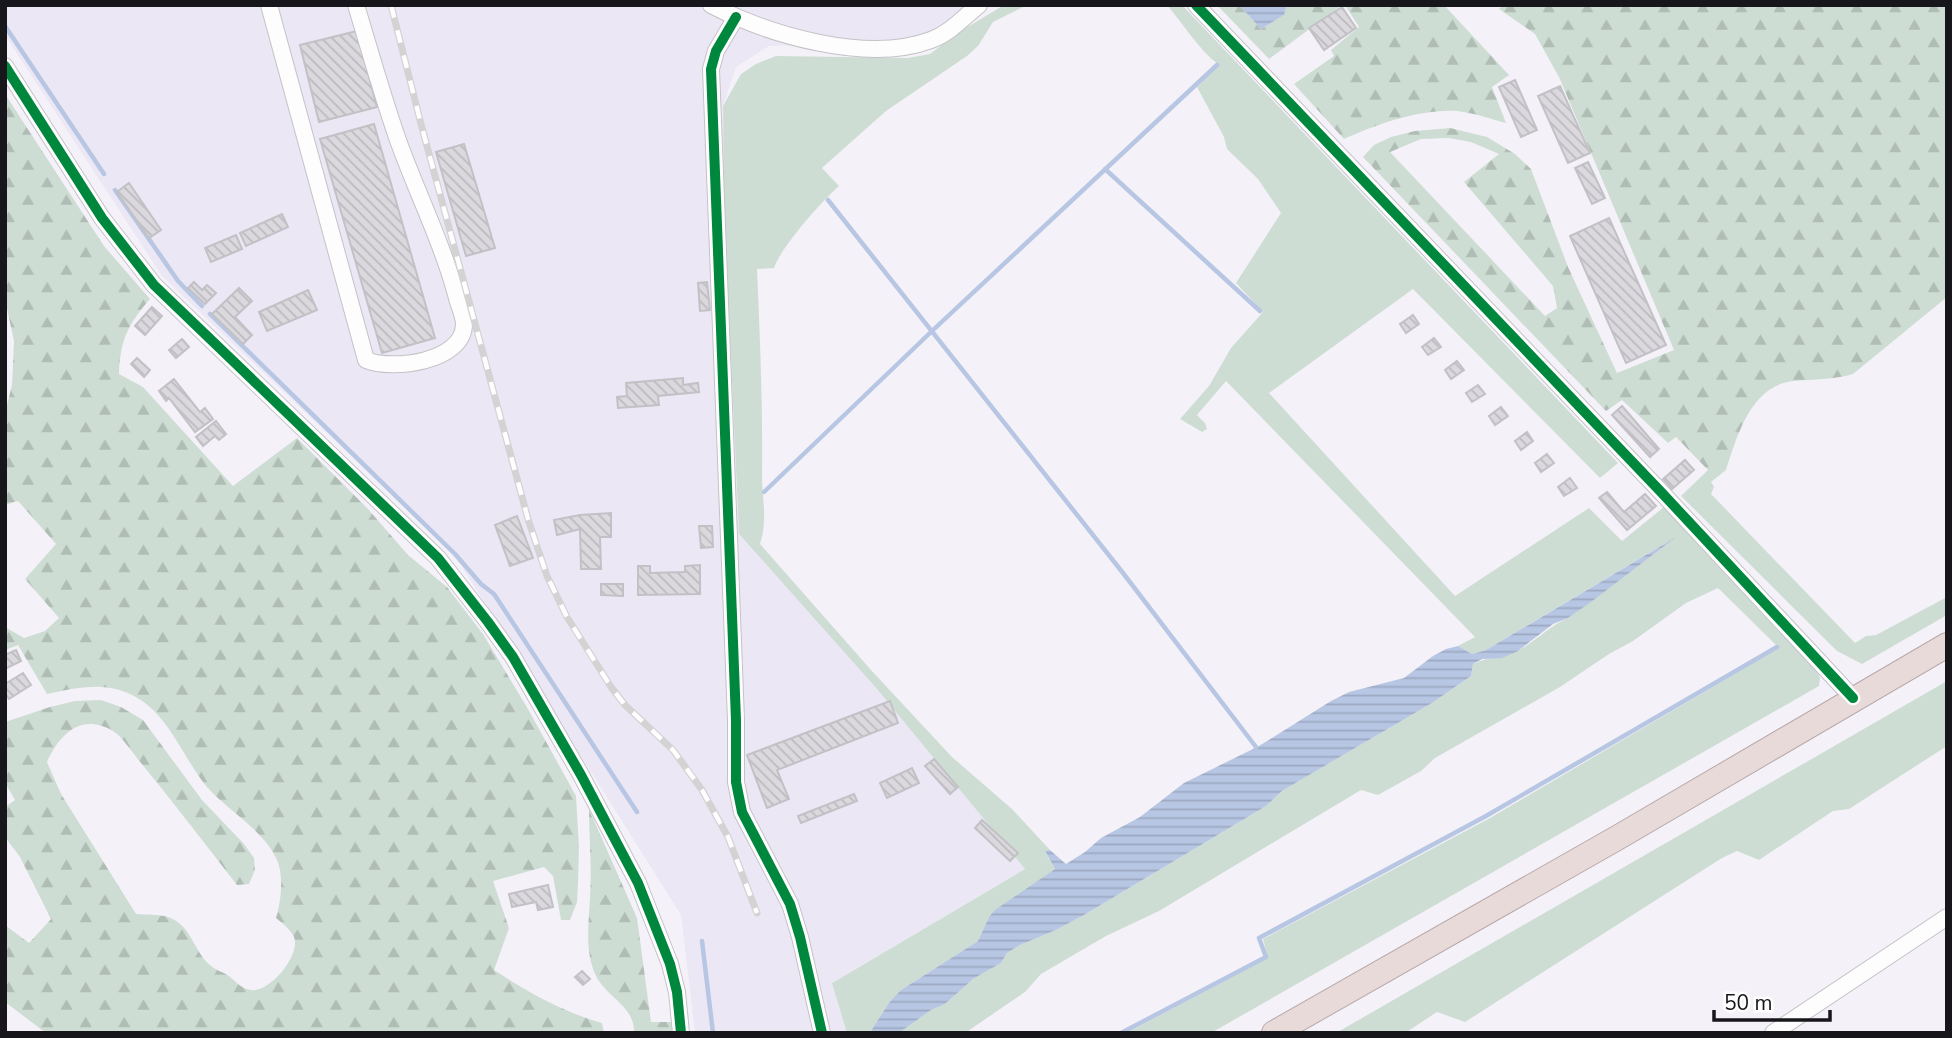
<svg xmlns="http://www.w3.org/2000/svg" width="1952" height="1038" viewBox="0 0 1952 1038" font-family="'Nunito Sans',sans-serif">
  <defs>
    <pattern id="forest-firs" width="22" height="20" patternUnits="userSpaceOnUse" patternTransform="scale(1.75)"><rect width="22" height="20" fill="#ceddd4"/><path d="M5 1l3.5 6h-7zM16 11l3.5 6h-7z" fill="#b0bdb5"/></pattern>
    <pattern id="water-rules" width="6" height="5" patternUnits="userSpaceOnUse" patternTransform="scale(1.75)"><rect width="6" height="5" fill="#b7c6e3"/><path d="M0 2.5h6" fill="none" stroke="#9da9c2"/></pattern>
    <pattern id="building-back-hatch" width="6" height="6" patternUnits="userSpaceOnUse" patternTransform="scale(1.75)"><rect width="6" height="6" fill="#dbd9de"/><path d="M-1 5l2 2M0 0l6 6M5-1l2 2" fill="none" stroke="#bbbabe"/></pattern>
  </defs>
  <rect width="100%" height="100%" fill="#f4f2f8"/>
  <path fill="#ece7f5" d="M5,5H965L950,32L938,42L769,46L736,67L723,106L724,204L739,534L877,689L1025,869L833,982L847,1033H695L681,915L454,554L162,276L5,35Z"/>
  <path fill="#ceddd4" d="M1004,5H1027L993,22L978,46L967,56L886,111L822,168L839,186C821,202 781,247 774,268L757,269C760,338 763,406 762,475C762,499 768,520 760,544L871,670L952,757L1012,809L1050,850L1045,852L1055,869L989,917L978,941L901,990L871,1031L847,1033L832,983L1025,869L877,689L739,534L724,204L723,106L741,74L756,64L776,56L908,58L930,54L956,34Z
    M1167,5H1182L1618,463L1600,478L1413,289L1269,393L1455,596L1589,508L1622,541L1664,507L1812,661L1820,678L1819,686L1211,1033H1126L1268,958L1263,939L1490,818L1779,648L1718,588L1686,603L1633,641L1609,654L1560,687L1435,758L1421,771L1378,795L1361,790L1159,911L1106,936L1041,974L1025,992L965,1033H898L931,1010L945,1004L973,979L1001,963L1007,953L1020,945L1056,930L1084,915L1266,806L1282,791L1299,781L1432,703L1471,676L1473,664C1488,656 1506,657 1521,649C1538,639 1550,626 1568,618L1669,541L1486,650L1472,654L1458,646L1475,637L1226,381L1197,415L1205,423L1207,429L1202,432L1180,419L1209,386L1231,348L1263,312L1236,283L1281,213L1258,179L1227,149L1224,137L1197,87L1219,65C1198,49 1184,25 1167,5Z
    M1708,470H1726L1711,482L1714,487L1711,494L1855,643L1866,636L1876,635L1947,597V615L1862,664L1837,651L1681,496Z
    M1947,681V746L1849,809L1833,811L1759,860L1737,851L1722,858L1465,1022L1437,1012L1405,1033H1336Z"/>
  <path fill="url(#forest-firs)" fill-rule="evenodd" d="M1217,5H1239L1261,29L1284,15L1287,5H1342L1269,59Z
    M1345,5H1444L1509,75L1492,87L1506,123C1491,119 1474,113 1457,111C1419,109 1378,124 1344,139L1294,84L1334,56L1331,50L1359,27Z
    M1503,5H1947V297L1853,374C1833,380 1815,379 1794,381C1751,385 1737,436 1726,470H1708L1676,437L1668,443L1622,400L1606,411L1363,157L1374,145L1391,137L1415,131L1450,128L1487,137L1515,154L1531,169L1568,267L1617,373L1674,350L1559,77L1535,34L1499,9ZM1448,138L1471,142L1499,154L1464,182L1553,286L1557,308L1545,316L1390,152L1421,139Z
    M5,94L104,246L150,299C128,324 120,341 119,374L143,387L233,486L297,438L368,509L408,555L447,587L483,634L528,709L576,796L579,848L578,884L577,902L570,920H561L553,876L544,867L493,881L509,928L494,970C528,992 563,1012 602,1023L604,1033H46L5,1002V925L29,943L51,919L20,857L5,837V807L15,800L5,783V722L50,707L75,701L101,700L121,707L143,720L202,800L244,844L254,858L255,870L249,884L237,885C205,844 174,803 141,763C133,754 123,737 113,731C81,712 59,735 47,762L61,794L136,914C146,915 158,914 168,917C192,925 193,951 210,965C215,970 223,972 229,976C236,982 242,989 251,990C270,993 301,955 294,937C291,930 282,923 276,918C281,902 284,876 277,860C263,829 229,812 207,787C182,757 168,711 130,694C104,681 74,688 47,694L18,645L5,650V627L24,638L45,631L59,618L25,579L56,544L18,501L5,505V413L12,385L14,341L5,299Z
    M589,809L637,918L651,1022H672V1033H634C635,1006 607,998 596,976C584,950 589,924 590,896C592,868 589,838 589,809Z"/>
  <path fill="url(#water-rules)" d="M1239,5H1287L1284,15L1261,29Z
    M1676,537L1591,602L1568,618L1553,624L1518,651L1502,658L1482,659L1473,664L1471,676L1432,703L1299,781L1282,791L1266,806L1084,915L1056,930L1020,945L1007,953L1001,963L973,979L945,1004L931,1010L900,1032L871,1031L889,1003L901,990L978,941L989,917L995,910L1055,869L1045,851L1050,850L1066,864L1085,852L1101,838L1140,817L1184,783L1259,746L1331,701L1349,692L1404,678L1433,656L1446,649L1458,646L1472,654L1486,650Z"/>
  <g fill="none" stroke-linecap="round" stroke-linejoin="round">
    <path stroke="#b7c6e3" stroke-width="4.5" d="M5,26L104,174
      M1105,169L1260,311
      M115,190L178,281L202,306
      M828,200L1123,573L1256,747
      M210,314L455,554L481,584L494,594L637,812
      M764,492L932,331L1217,65
      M702,941L713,1033
      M1121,1033L1266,957L1259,938L1486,816L1777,647"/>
  </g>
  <path fill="url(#building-back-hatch)" stroke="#c2c1c5" stroke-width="2" d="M1342,7L1356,28L1324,50L1309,28Z
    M357,31L377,107L319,122L300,45Z
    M1515,80L1537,130L1521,137L1499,87Z
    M1560,86L1590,153L1568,163L1538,96Z
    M374,124L435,338L382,353L320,139Z
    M464,144L495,248L466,256L436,152Z
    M1588,162L1605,198L1592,204L1575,168Z
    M129,183L161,230L149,238L117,192Z
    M282,214L288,227L246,246L240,233Z
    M1609,218L1666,345L1626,363L1570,236Z
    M236,235L242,249L211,262L205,248Z
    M194,282L202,290L207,285L216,293L205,304L188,288Z
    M707,282L710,310L700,311L698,283Z
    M239,288L252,301L235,317L252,335L243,344L212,314Z
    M308,290L317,310L267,331L259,312Z
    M152,307L162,316L145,335L135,326Z
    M1413,315L1419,324L1406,333L1400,324Z
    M1434,338L1441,347L1428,355L1422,347Z
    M182,339L189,347L176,358L169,350Z
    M137,358L150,370L144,377L131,364Z
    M1457,361L1464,370L1451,379L1445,370Z
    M683,378V385L698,383L699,392L658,396L659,405L618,408L617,397L627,396L626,383Z
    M174,379L200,412L205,408L213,419L195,432L169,398L166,401L159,391Z
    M1478,385L1485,394L1472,402L1466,393Z
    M1622,406L1659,449L1650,457L1612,415Z
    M1501,407L1508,416L1495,425L1489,416Z
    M216,421L226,434L219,440L215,436L203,446L196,437Z
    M1527,432L1533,441L1521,450L1515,441Z
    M1547,454L1554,463L1541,472L1535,463Z
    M1685,460L1694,470L1672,489L1663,479Z
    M1570,478L1577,488L1564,496L1558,487Z
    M1607,492L1624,512L1645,494L1656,506L1627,530L1599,498Z
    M611,513V537H600L601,569H581L580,529L557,535L554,520L580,515Z
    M517,516L533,558L510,566L495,525Z
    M699,526H712L713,547L701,548Z
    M700,565V594L638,595V566H650V573L685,572V566Z
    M601,584H623V596L601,595Z
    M16,650L21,661L5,669V655Z
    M23,673L31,685L9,699L5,693V684Z
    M890,701L898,723L777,770L789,799L767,808L747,755Z
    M934,759L958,787L950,794L925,766Z
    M912,768L919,783L887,798L880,783Z
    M854,794L857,801L801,823L798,816Z
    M982,820L1018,853L1010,861L975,828Z
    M548,885L553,907L538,910L536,902L512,907L509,894Z
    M582,971L590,979L583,985L575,977Z"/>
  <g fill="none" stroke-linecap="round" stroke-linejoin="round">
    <g stroke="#c4c2c6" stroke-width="18">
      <path id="minor" d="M269,5L366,360C392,371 464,362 464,324C464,316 459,306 457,298C443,245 418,195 399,143C383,98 370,51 356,5
        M711,5C769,35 867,64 931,40C950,33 963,18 979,5
        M1196,5L1662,493L1853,698
        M736,17L716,51L711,69L736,720V782L742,812L790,904L800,937L822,1033
        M5,66L102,218L154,285L438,558L488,622L513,657L581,775L638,883L670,964L677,992L681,1033
        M1773,1033L1947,917"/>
    </g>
    <g stroke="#b8a8a9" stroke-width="26">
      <path id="highway" d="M1274,1033L1617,838L1947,645"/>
    </g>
    <use href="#minor" stroke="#fdfdfe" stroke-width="16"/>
    <use href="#highway" stroke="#e8dad9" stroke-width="24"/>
    <g stroke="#d3d3d4" stroke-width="7">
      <path id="rail" d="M391,5L421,124L528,519L547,576L567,617L611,687L625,705L673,750L702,790L728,837L757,913"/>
    </g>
    <use href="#rail" stroke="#fefefe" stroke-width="4.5" stroke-dasharray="13" stroke-linecap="butt"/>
    <g stroke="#fefefe" stroke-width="15">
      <path id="cycleway" d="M1196,5L1662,493L1853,698
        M736,17L716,51L711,69L736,720V782L742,812L790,904L800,937L822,1033
        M5,66L102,218L154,285L438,558L488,622L513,657L581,775L638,883L670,964L677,992L681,1033"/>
    </g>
    <use href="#cycleway" stroke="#00873e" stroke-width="10"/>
  </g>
  <rect width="1952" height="1038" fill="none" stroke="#17161a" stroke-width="14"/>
  <path d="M1714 1010v10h116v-10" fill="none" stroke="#17161a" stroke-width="3.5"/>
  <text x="1724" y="1010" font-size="21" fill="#17161a" stroke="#fefefe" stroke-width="5" paint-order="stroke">50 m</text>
</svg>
